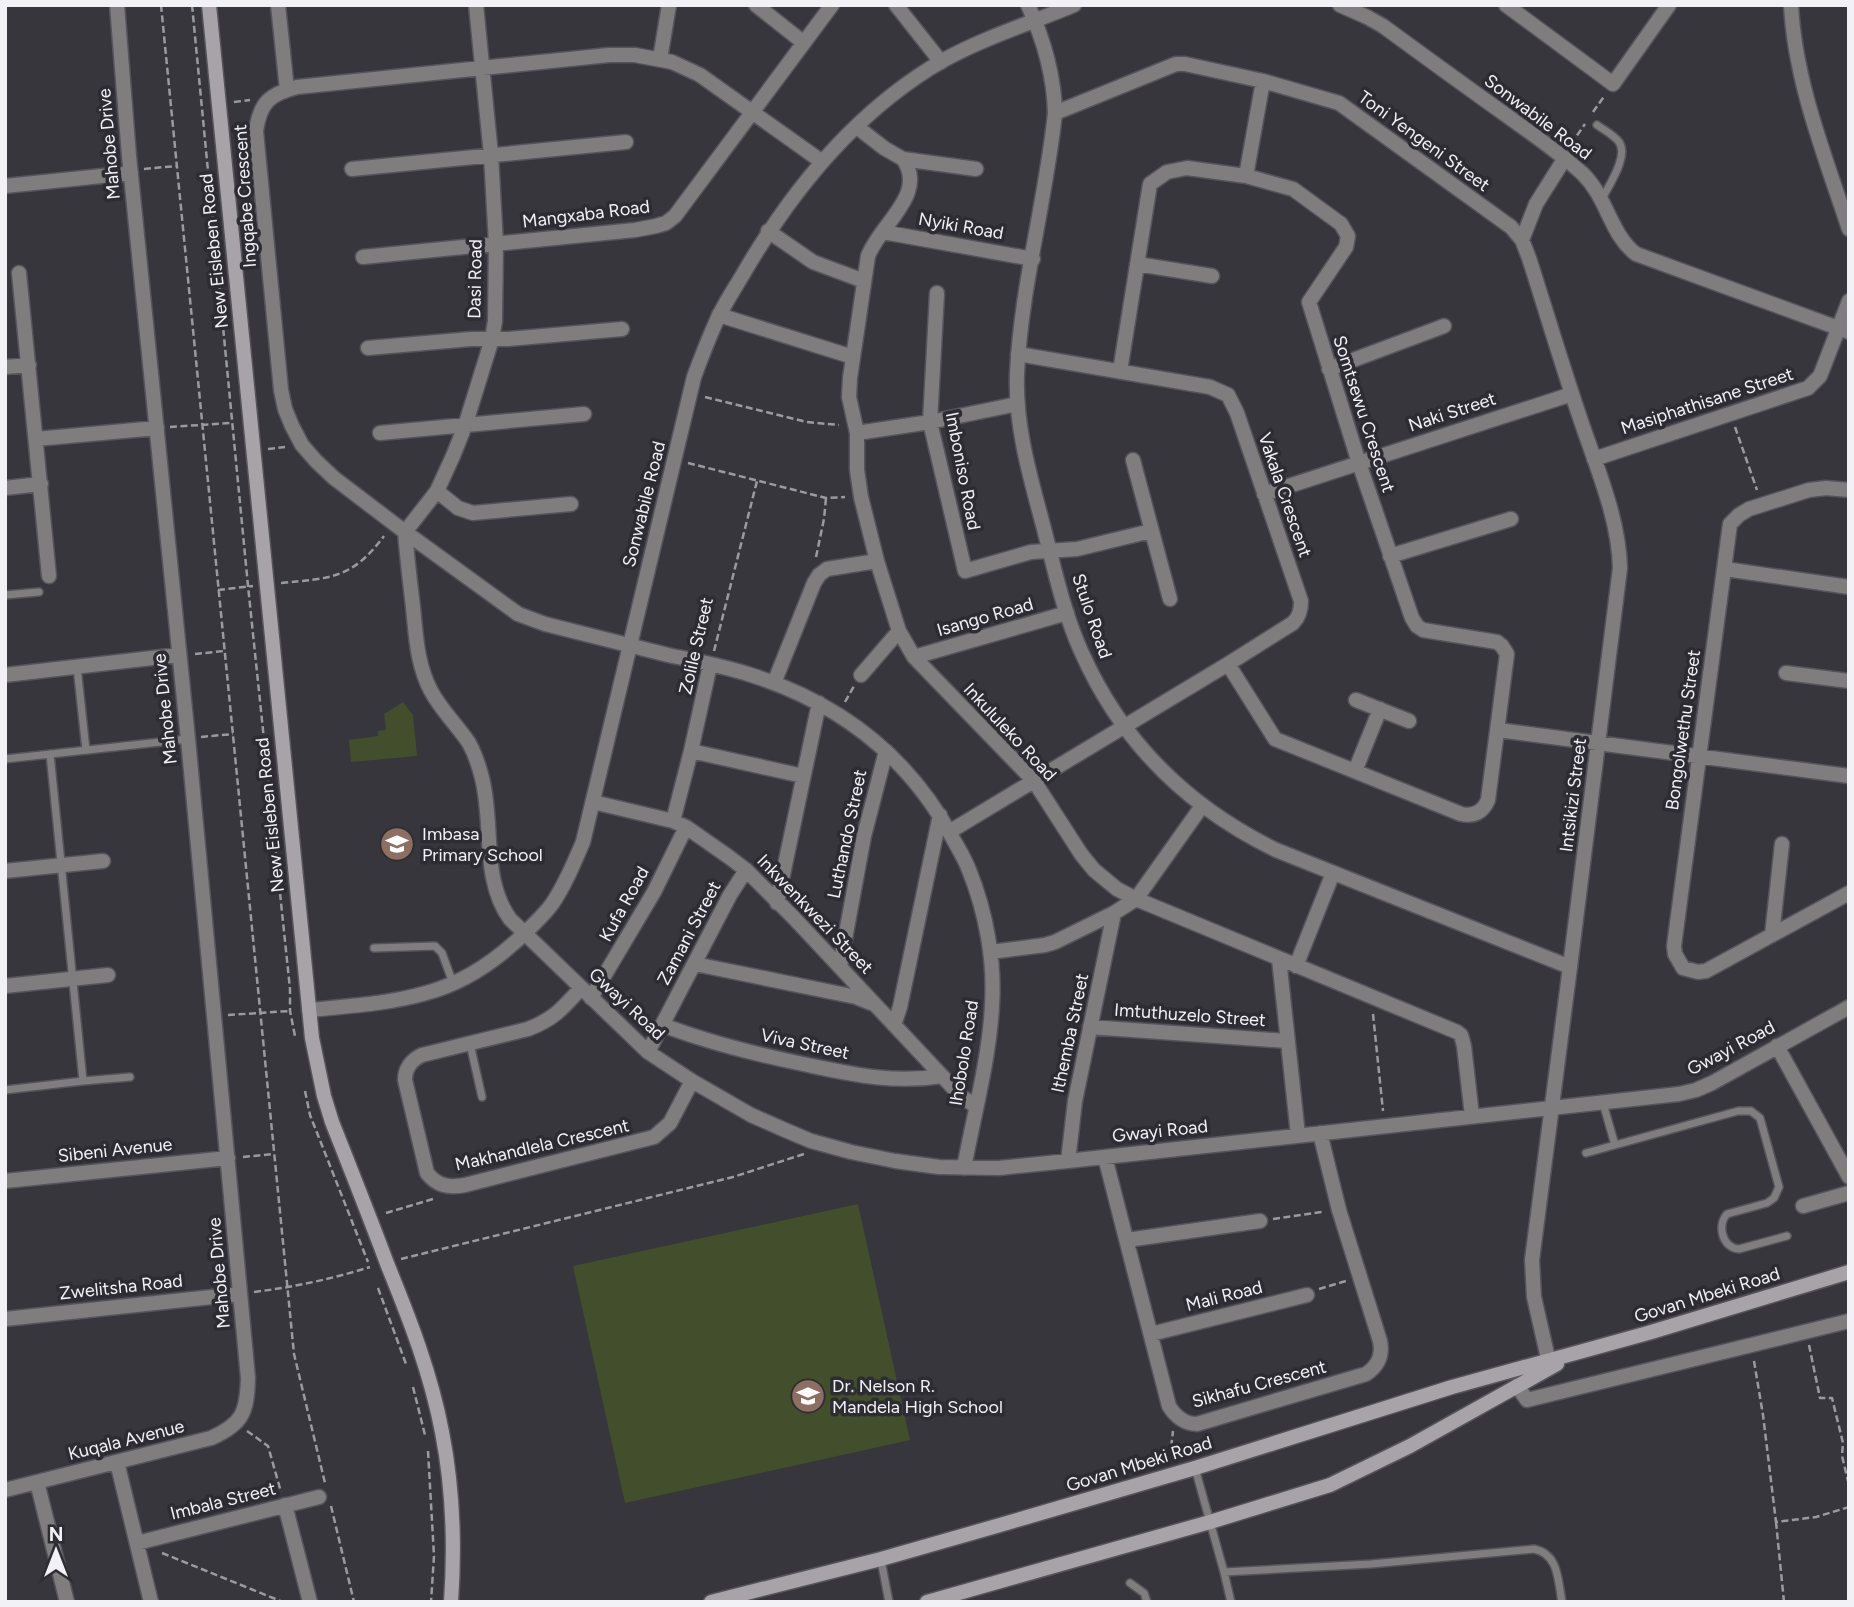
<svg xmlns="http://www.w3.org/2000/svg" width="1854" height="1607" viewBox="0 0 1854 1607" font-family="Figtree,sans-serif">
  <rect width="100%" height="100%" fill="#37363d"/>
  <path fill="#434e2c" d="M403,702L413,715L417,756L351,762L349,740L378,736V731L386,730L384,714Z
    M858,1204L910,1440L625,1503L573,1266Z"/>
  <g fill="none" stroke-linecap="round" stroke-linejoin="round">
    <g stroke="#55545b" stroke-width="10">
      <path id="service" d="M1597,125C1604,130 1614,135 1619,142C1629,156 1609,185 1602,199
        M5,595L39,592
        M77,667L86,750
        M50,754L83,1081L130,1077
        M5,759L188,739
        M374,948L435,946L442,953L453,983
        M470,1044L482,1097
        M5,1090L83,1081
        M1603,1103L1615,1145
        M1586,1153L1738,1111H1751L1760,1118L1779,1187L1774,1198L1767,1203L1727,1214C1717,1225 1722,1248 1739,1249L1787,1236
        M1195,1468L1224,1572L1231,1602
        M881,1560L889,1602
        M1224,1572L1371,1564L1534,1549C1559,1554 1558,1581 1562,1602
        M1130,1583L1144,1593L1147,1602"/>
    </g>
    <g stroke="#55545b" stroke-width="17">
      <path id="minor" d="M278,5L287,90
        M476,5L491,155L496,244L495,321L492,339L465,426L453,456L437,491L405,532C407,557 410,582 413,607C416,636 417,665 431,691C441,710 457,725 469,743C475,754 479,766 482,778C494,824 481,879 510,919L648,1052L692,1081L751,1115L785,1130L811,1141L851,1152L895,1161L939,1167L999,1168L1068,1161L1679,1094L1696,1090L1712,1083L1849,1007
        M756,5L804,43
        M896,5L941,62
        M1506,5L1613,84L1669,5
        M1791,5C1795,82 1825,156 1849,229
        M660,59L669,5
        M1055,113L1176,64H1185L1263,81L1339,103L1511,227L1522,240L1529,258C1546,311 1562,365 1580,418C1596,466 1619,518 1620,568L1570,967
        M857,127L884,148L903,159L976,169
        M903,159C928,194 880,224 868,256L850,378L849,397L857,433V470L861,497L877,561L899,631L914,657L1034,781L1081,854L1094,870L1117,889L1136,899L1457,1032L1461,1035L1464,1046L1472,1116
        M821,161L700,75L672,62L635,55H609L297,87C270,94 260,102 256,131L281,390L285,409L292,426L302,445L316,461L334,478L405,532L518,614L545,624C586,634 627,645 668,655C696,661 724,666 751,675C839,703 908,756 952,837C958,848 965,859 969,870C986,912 995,961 992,1006C989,1060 974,1114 964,1168
        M352,169L626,142
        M1246,176L1263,81
        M5,186L131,173
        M768,231L813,262L864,281
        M883,232L1033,259
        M1522,240L1536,204L1565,158
        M363,257L635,230L656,226L666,223L675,216L832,5
        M1137,264L1212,276
        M19,273L49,576
        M937,293L930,422L965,571L1031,552L1077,549L1151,531
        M719,315L853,357
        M368,348L471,339H508L622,329
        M5,367L29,365
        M1329,369L1444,326
        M1120,371L1150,184L1167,172L1187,168L1246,176L1293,189L1341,224L1348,236L1346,247L1309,302L1359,463L1412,618L1417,626L1423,630L1497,642L1502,646L1507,654L1488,800C1483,812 1474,817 1461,814L1275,739L1228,664
        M380,433L584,414
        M857,433L930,422L1017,404
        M36,439L157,428
        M1594,459L1808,388L1820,376L1849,301
        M1133,460L1170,599
        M5,488L41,484
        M1849,490L1826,488L1809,490L1749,509L1739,515L1730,524L1674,946L1675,954L1683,968L1698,972L1706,971L1849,893
        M437,491L458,508L473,513L571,504
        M1264,494L1572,394
        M1390,556L1511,519
        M1725,569L1849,587
        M914,657L1067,613
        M1786,673L1849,681
        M5,675L178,655
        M861,675L899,631
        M774,683L814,583L819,575L827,569L877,561
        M1356,700L1409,721
        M1498,730L1849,776
        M691,751L803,776
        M1355,771L1380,709
        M593,802L673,821L686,827L729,857L746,870L794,918L942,1076L962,1097L976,1106
        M673,821L691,751L710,665
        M949,832L1228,664L1293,623C1299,617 1301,611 1301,601L1237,413L1228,395L1210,387L1018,354
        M5,871L103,861
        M777,903L819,703
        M1772,935L1782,844
        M991,952L1045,945L1055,942L1114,913L1136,899L1202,806
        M1279,959L1298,1135
        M695,964L856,997L871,1003
        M840,966L864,836L886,751
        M1296,966L1333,873
        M5,986L108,975
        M581,988C562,1009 554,1019 528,1029L422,1055C411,1060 405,1069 405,1080L427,1173C437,1186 449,1188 465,1185L654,1137L670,1123L692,1081
        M591,998L654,892L686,827
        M663,1025C709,1043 755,1054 803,1064C851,1074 893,1084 942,1076
        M894,1025L900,1007L940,815
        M1090,1027L1287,1041
        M1777,1046L1849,1177
        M648,1052L730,895L746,870
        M1105,1157L1169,1406C1175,1416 1185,1424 1197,1424L1366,1374C1378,1366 1383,1356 1380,1341L1339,1210L1320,1133
        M1068,1161L1075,1101L1114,913
        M5,1181L228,1158
        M1803,1206L1849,1193
        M1127,1240L1260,1221
        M5,1319L240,1294
        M1151,1334L1307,1295
        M1517,1386L1527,1400L1849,1321
        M117,1462L151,1602
        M37,1482L67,1602
        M5,1490L211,1438C243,1424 247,1412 248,1378L188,739L129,156L117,5
        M285,1505L310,1602
        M137,1543L319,1497"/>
    </g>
    <g stroke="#55545b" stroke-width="17">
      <path id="tertiary" d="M1028,5C1044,40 1054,74 1055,113C1046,200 1021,286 1017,374C1015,426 1030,476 1043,525C1054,567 1063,611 1081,651C1121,742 1188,807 1276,850L1570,967L1532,1260L1534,1297L1550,1367
        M1340,5L1367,17L1383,26C1424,56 1465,86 1506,115C1532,134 1559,152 1583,174C1608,199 1610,234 1636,254L1849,332
        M309,1010C348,1006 388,1004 426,993C468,982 504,955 534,924C540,918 547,911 552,904C565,885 574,863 583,842L694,377C701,358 708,340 716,322C723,306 733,291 742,276C791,191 856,111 942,61C983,38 1031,23 1074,5"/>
    </g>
    <g stroke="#55545b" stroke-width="17">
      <path id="secondary" d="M209,5L312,1038L324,1096L332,1122C351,1170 370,1218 388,1266C410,1320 431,1374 442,1432C453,1488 455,1545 451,1602
        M711,1602L881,1559L1000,1525L1195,1468L1452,1387L1648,1333L1849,1272
        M927,1602L1210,1522L1330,1485L1410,1446L1557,1364"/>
    </g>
    <path stroke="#9b9aa0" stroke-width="2.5" stroke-dasharray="7 3.5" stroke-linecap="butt" d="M161,5L294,1354L325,1483
      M192,5L248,586L290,989V1011L295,1036
      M234,102L250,100
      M1593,112L1605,95
      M1571,144L1585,124
      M144,169L176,166
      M705,397L807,422L839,425
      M170,427L230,423
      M1735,427L1757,490
      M268,449L285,447
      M688,463L826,498L845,497
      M816,557L824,519L826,498
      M281,583C331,578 352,579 384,536
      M218,590L253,586
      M714,651L757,481
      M195,654L224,651
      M845,702L854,686
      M201,737L233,734
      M1373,1014L1383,1111
      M228,1015L290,1011
      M305,1091L310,1115L368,1262
      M243,1157L274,1154
      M386,1213L433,1199
      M1273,1219L1322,1212
      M401,1259L733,1177L804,1154
      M378,1288L406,1364
      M1319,1289L1346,1281
      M254,1292C294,1287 332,1279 370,1267
      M1809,1345L1820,1398H1832L1843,1443L1842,1456L1849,1485
      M1754,1361L1763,1415L1776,1522L1816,1517L1849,1507
      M413,1387L425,1435
      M247,1431L268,1446L281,1492
      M428,1451L434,1556L431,1602
      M1173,1457L1171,1448L1173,1431
      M331,1506L354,1602
      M1776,1522L1784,1602
      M162,1553L283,1602"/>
    <use href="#service" stroke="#807d7f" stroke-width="7"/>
    <use href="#minor" stroke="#807d7f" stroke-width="14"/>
    <use href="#tertiary" stroke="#807d7f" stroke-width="14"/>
    <use href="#secondary" stroke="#a8a3a8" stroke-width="14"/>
  </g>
  <defs>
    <g id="school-disc" transform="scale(1.75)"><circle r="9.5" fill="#8d6e63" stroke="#2d2c33"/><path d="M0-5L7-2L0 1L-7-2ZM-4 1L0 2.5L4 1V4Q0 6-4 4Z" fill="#fff"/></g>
  </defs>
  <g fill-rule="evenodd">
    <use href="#school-disc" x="397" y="844"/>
    <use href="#school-disc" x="808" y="1396"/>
  </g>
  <g text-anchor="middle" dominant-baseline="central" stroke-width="7" stroke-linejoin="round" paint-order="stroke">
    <g font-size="18" fill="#f2f1f6" stroke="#2d2c33">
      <text transform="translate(1538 117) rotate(37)">Sonwabile Road</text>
      <text transform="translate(1424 141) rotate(36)">Toni Yengeni Street</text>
      <text transform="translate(109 144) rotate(-95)">Mahobe Drive</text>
      <text transform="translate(245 196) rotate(-94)">Ingqabe Crescent</text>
      <text transform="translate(586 214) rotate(-7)">Mangxaba Road</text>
      <text transform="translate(961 226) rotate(10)">Nyiki Road</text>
      <text transform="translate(214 251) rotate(-96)">New Eisleben Road</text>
      <text transform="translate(475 279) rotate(-89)">Dasi Road</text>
      <text transform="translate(1707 401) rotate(-18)">Masiphathisane Street</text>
      <text transform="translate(1452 412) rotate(-18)">Naki Street</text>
      <text transform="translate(1364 414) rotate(72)">Somtsewu Crescent</text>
      <text transform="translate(963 471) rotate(79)">Imboniso Road</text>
      <text transform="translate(1285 495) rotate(71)">Vakala Crescent</text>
      <text transform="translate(644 504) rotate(-76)">Sonwabile Road</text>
      <text transform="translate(1092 616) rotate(71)">Stulo Road</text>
      <text transform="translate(985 617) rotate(-16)">Isango Road</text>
      <text transform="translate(696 646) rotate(-77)">Zolile Street</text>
      <text transform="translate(165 709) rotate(-96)">Mahobe Drive</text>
      <text transform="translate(1683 730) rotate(-82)">Bongolwethu Street</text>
      <text transform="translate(1010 732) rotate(47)">Inkululeko Road</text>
      <text transform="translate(1573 795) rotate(-83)">Intsikizi Street</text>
      <text transform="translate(270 815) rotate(-96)">New Eisleben Road</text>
      <text transform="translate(847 834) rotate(-78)">Luthando Street</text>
      <text transform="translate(624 904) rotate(-61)">Kufa Road</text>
      <text transform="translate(815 914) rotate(46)">Inkwenkwezi Street</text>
      <text transform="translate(689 933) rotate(-62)">Zamani Street</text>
      <text transform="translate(627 1004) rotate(43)">Gwayi Road</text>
      <text transform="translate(1190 1015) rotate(4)">Imtuthuzelo Street</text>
      <text transform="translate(1070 1033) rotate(-78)">Ithemba Street</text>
      <text transform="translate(805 1044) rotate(12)">Viva Street</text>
      <text transform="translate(1731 1048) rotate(-28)">Gwayi Road</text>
      <text transform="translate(964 1053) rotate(-81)">Ihobolo Road</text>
      <text transform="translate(1160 1131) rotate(-6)">Gwayi Road</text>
      <text transform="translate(542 1145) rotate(-13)">Makhandlela Crescent</text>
      <text transform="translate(115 1150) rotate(-6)">Sibeni Avenue</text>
      <text transform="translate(219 1273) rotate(-95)">Mahobe Drive</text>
      <text transform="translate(121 1287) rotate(-6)">Zwelitsha Road</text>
      <text transform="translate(1707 1295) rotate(-17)">Govan Mbeki Road</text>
      <text transform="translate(1224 1296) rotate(-14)">Mali Road</text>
      <text transform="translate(1259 1384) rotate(-15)">Sikhafu Crescent</text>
      <text transform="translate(126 1440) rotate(-14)">Kuqala Avenue</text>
      <text transform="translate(1139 1464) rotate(-17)">Govan Mbeki Road</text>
      <text transform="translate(223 1501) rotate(-14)">Imbala Street</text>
    </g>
    <g font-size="18" fill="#f2f1f6" stroke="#2d2c33" text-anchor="start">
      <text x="422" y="834">Imbasa<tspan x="422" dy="21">Primary School</tspan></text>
      <text x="832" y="1386">Dr. Nelson R.<tspan x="832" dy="21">Mandela High School</tspan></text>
    </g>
  </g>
  <rect width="1854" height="1607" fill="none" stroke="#f2f1f6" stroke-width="14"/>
  <g transform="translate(56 1551)" stroke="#2d2c33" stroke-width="5" paint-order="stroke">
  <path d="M0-5L12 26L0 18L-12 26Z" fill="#f2f1f6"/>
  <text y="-10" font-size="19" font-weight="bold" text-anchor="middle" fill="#f2f1f6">N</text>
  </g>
</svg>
